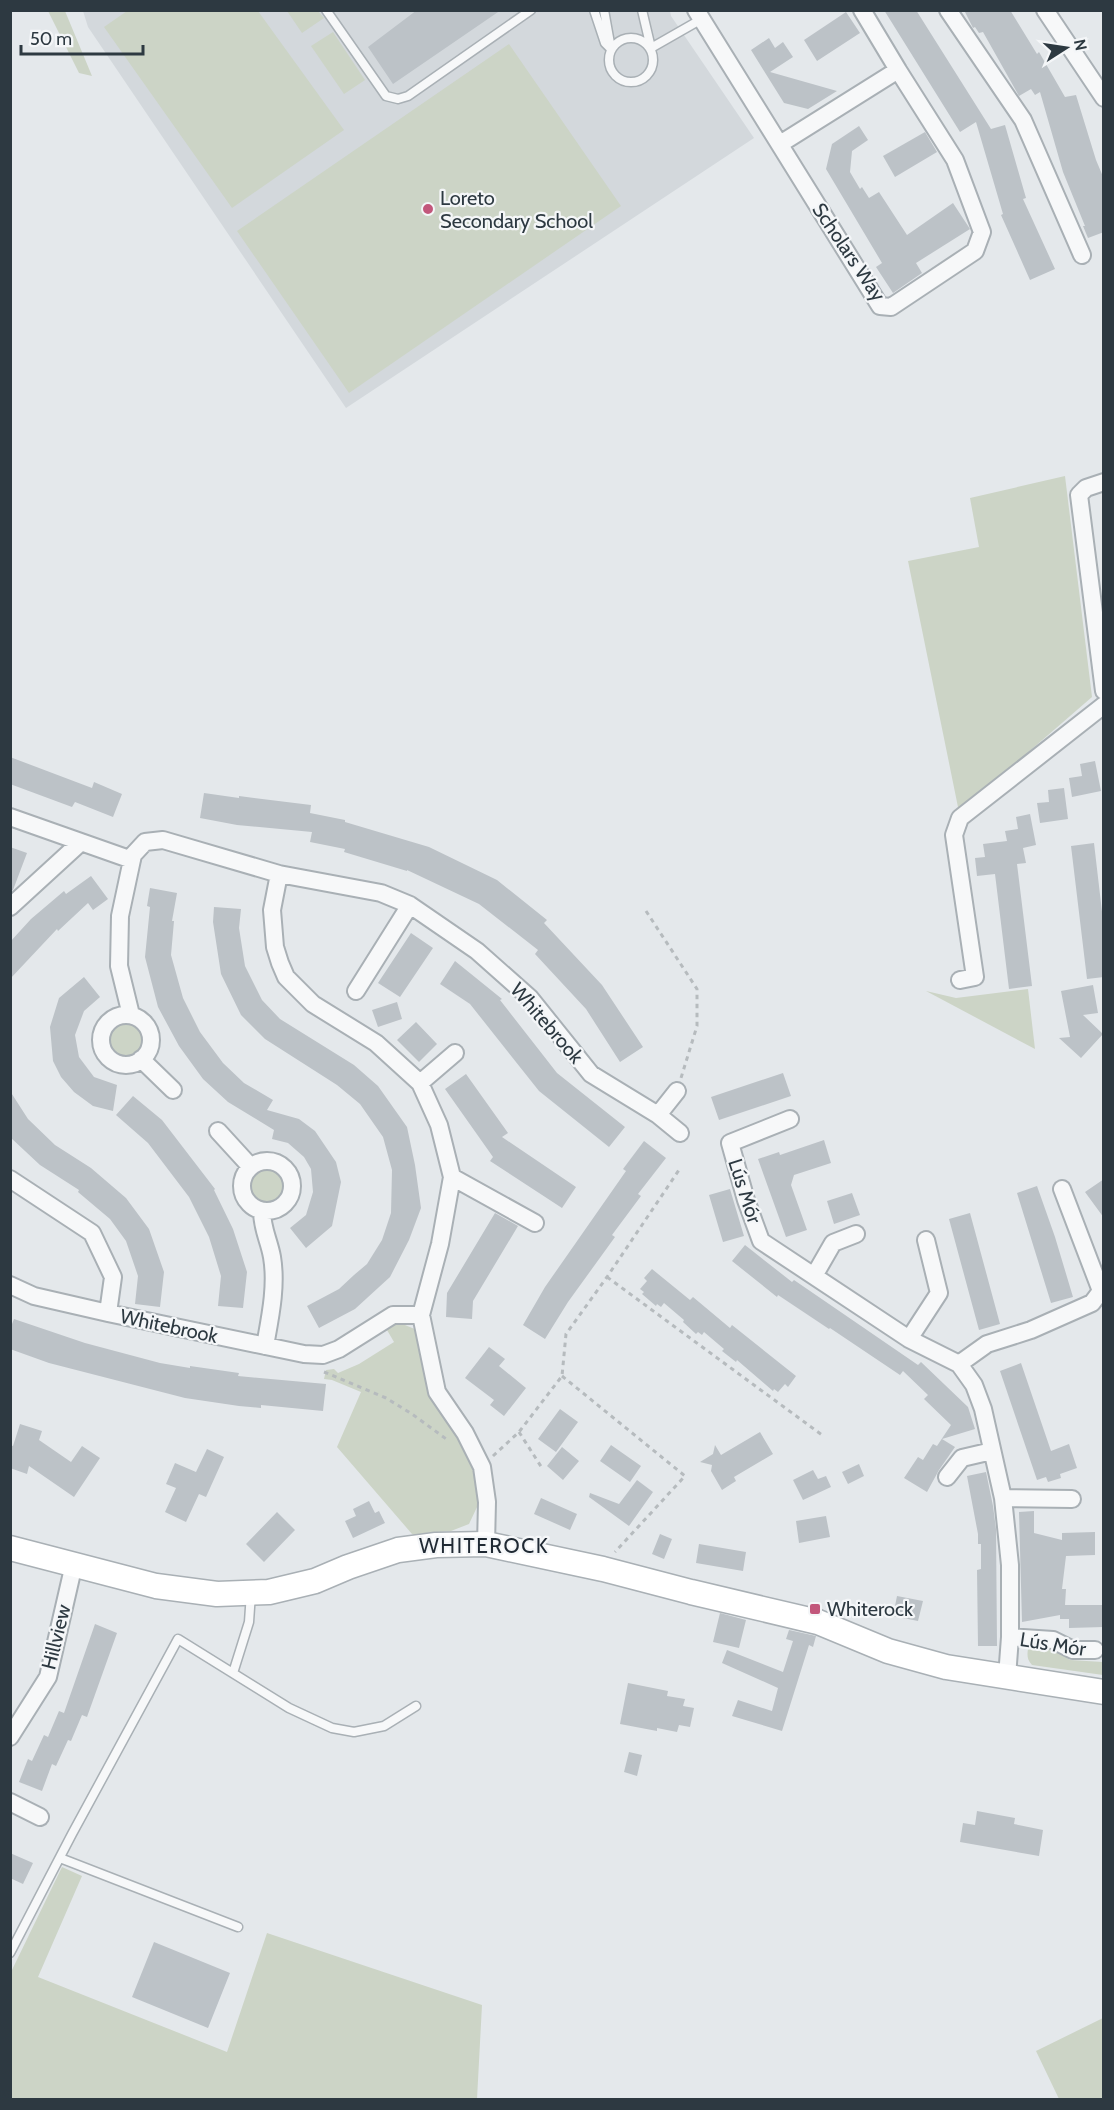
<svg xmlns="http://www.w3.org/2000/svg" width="1114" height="2110" viewBox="0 0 1114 2110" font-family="Cabin,sans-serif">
  <rect width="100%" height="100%" fill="#e4e8eb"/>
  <path fill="#d3d8dc" d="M83,11H670L671,16L754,138L346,408L88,27Z"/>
  <path fill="#ccd4c6" d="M48,11H65L92,76L79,73Z
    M127,11H258L344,130L232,208L104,27Z
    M287,11H318L324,18L302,33Z
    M333,32L365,80L344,94L311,46Z
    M509,44L621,206L349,393L237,231Z
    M1065,476L1092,697L959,812L908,561L979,547L970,498Z
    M1028,989L1035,1049L926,991L956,998Z
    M110 1040a17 17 0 1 1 34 0a17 17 0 1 1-34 0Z
    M250 1185a17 17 0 1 1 34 0a17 17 0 1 1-34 0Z
    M395,1325H405L417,1330L435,1402L470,1459L476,1473L478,1488V1505L469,1524L451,1531L425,1533L414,1535L412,1534L337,1447L361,1392L332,1380L324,1379L326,1370L334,1369L338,1373L359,1364L394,1342L387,1330Z
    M1033,1646L1052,1648L1070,1660L1103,1662V1675L1032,1665C1027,1660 1027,1655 1028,1649H1032Z
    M62,1867L82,1876L38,1977L227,2052L267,1933L482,2005L477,2099H11V1972Z
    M1103,2018V2099H1059L1036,2051Z"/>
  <path fill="#bcc2c7" d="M417,10H501L393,84L368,47Z
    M884,10H916L991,129L1005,125L1026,198L1023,199L1055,269L1030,280L1001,215L1003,214L976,122L960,132Z
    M964,10H1010L1037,54L1039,52L1065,97L1076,95L1096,160L1104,179V232L1088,238L1083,226H1085L1063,172L1040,92L1035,95L1031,89L1019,96L983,32L979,33L975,27L973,28Z
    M846,12L860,33L817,61L804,40Z
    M769,38L775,48L783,42L793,57L770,72L837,91L808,109L784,103L751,50Z
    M859,126L868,140L852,151L850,172L860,189L862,187L869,198L879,192L907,235L953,203L970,229L916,263L922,273L893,293L876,267L882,263L826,169L832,144Z
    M925,132L937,152L895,177L883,156Z
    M10,757L92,788L94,782L122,794L113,817L75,802L72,807L10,784Z
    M1095,761L1101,791L1072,797L1069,778L1082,776L1080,764Z
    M1064,788L1068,819L1040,823L1037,803L1049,802L1048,790Z
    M204,793L239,798V796L311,805L310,813L345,820V822L429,847L497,880L547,920L544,923L602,985L643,1047L620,1062L586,1009L535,954L538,950L479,904L407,870V871L344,852L345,849L310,842L312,832L237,825L200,818Z
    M1030,814L1036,845L1023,848L1026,863L1017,864L1032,986L1009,989L995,874L977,876L975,858L985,857L983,844L1007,841L1005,831L1018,829L1016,817Z
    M1094,843L1104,929V977L1087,979L1071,846Z
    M10,847L27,853L13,890L10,892Z
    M91,876L108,899L93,910L88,903L58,931L57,929L10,979V942L31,919L64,891L66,894Z
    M150,888L177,893L172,921H174L171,955L183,998L200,1032L223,1063L244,1083L273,1100L267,1110L299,1119L315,1131L336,1162L341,1182L332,1226L306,1248L290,1228L306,1215L313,1192L311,1169L304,1157L288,1143L272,1139L274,1130L228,1102L203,1079L179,1046L158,1007L145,957L150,907L147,906Z
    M214,907L241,909L239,928L245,966L262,1000L280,1019L354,1065L378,1086L407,1127L415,1165L421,1208L409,1240L390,1277L355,1309L319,1328L307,1306L339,1289L354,1275L367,1264L382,1240L391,1213L392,1170L383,1137L360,1104L337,1085L265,1039L241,1015L221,974L213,922Z
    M411,933L433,948L400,997L378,983Z
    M455,961L502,999L500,1000L557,1073L625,1127L609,1147L539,1091L470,1004L440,984Z
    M84,977L100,997L84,1011L75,1035L79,1057L94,1077L117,1085L113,1111L93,1106L74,1092L61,1077L53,1061L50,1027L59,998Z
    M1093,985L1098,1013L1083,1015L1103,1034L1081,1058L1059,1038L1070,1037L1061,991Z
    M397,1002L402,1019L378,1027L372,1010Z
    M416,1022L437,1044L419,1062L397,1040Z
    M783,1073L791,1096L719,1120L711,1097Z
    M466,1074L508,1133L502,1137L576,1187L562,1208L490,1161L493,1157L445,1089Z
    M10,1091L28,1119L55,1145L91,1168L126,1198L149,1229L164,1272L160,1307L135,1304L138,1276L126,1241L110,1219L78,1192L79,1190L40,1165L10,1137Z
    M133,1096L162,1120L215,1189L214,1190L233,1229L247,1272L243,1308L218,1306L221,1276L209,1237L189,1197L148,1143L116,1115Z
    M824,1140L831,1163L794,1175L791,1185L807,1230L786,1237L758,1159L779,1152L780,1155Z
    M644,1141L666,1158L638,1194L641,1196L612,1235L615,1237L568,1302L545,1339L523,1325L545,1287L626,1171L623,1169Z
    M1104,1179V1218L1085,1192Z
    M1037,1186L1055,1237L1073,1297L1051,1303L1017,1193Z
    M730,1189L744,1236L723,1242L709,1195Z
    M852,1193L860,1215L834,1224L827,1201Z
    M495,1213L518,1226L473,1301L472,1319L446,1317L447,1293Z
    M970,1213L1000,1324L979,1330L949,1219Z
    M745,1245L792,1282L794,1280L918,1365L921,1362L968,1407L975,1429L942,1439L955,1447L939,1470L927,1492L904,1478L918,1457L923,1460L933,1444L937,1446L951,1425L924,1399L928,1395L903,1371L900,1375L830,1328L829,1329L778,1295L777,1297L732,1261Z
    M652,1269L690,1300L693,1297L730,1328L732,1325L796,1376L788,1387L785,1384L778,1392L774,1389L773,1391L737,1360L736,1362L722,1351L724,1349L704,1332L702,1335L698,1332L696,1334L683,1322L684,1320L664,1303L661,1307L657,1304L656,1306L642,1294L644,1292L640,1289L647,1281L644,1278Z
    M14,1319L85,1343L160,1363L190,1368V1366L239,1373L238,1376L326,1384L323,1411L261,1405V1408L239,1406L185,1398L49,1363L10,1349V1329Z
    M489,1347L505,1359L499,1366L526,1388L504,1416L490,1405L494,1400L465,1378Z
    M1021,1363L1051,1451L1069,1444L1077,1468L1060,1474L1061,1478L1048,1482L1046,1477L1037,1480L1000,1371Z
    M560,1409L578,1422L556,1452L538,1439Z
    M20,1424L42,1431L39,1440L71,1462L82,1446L100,1458L74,1497L29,1466L27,1474L10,1468V1445L13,1446Z
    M760,1432L773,1454L734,1477L736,1481L722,1490L711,1471L712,1465L700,1462L713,1454L715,1445L721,1455Z
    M611,1445L641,1466L630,1482L600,1461Z
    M562,1447L579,1461L563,1480L547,1466Z
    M207,1449L224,1457L206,1497L199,1494L186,1522L165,1512L176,1488L166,1484L175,1463L196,1472Z
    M859,1464L864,1476L848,1484L842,1472Z
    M813,1470L818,1479L826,1476L831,1487L803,1500L793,1480Z
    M986,1472L993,1506L996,1529L997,1646H978L977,1570L981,1569V1544H978V1534L967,1476Z
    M637,1480L653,1492L629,1526L589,1497L590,1493L619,1504Z
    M541,1498L577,1514L570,1530L534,1514Z
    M369,1501L375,1513L379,1511L385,1523L353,1538L345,1521L356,1516L353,1509Z
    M1034,1511V1533L1062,1540V1533L1095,1532V1555L1066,1556L1062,1589H1066L1065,1605H1103L1104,1627L1069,1628V1619H1060V1615L1022,1622L1019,1512Z
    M277,1512L295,1530L264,1562L246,1544Z
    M826,1516L830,1537L799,1543L796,1521Z
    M660,1534L672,1539L664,1559L652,1554Z
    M699,1544L746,1552L743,1571L696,1563Z
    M897,1596L923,1601L918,1621L893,1616Z
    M720,1613L746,1620L739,1648L713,1642Z
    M95,1624L117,1633L87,1717L82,1715L71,1741L68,1740L56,1766L52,1764L42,1791L19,1782L28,1759L32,1761L44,1735L48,1737L59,1711L64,1713Z
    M789,1630L816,1636L813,1647L809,1645L782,1731L732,1716L738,1700L772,1711L778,1688L722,1663L727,1650L783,1672L793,1641L786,1639Z
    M628,1683L668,1691L667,1696L685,1699L683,1706L694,1708L690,1727L679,1725L677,1732L657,1728V1731L620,1724Z
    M629,1752L642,1755L637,1776L624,1772Z
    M977,1811L1015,1818L1014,1824L1043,1830L1039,1856L960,1842L963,1823L975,1825Z
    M10,1853L33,1863L23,1884L10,1878Z
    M154,1942L230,1973L208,2028L132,1997Z"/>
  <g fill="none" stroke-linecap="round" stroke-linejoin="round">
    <g stroke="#a9b0b5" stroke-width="11">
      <path id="lane" d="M326,10L386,96L398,99L408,96L531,10
        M594,10L605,43L611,49
        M604,10L611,49
        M642,10L651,48L700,20
        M609 60a22 22 0 1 1 44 0a22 22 0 1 1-44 0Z
        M233,1673L249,1622L251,1593
        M60,1858L238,1927
        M10,1953L72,1834L178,1639L289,1708L332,1728L354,1732L384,1726L416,1706"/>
    </g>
    <g stroke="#a9b0b5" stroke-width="20">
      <path id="street" d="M696,10L880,306L891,307L975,251L982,232L955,160L898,70L780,144
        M862,10L898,70
        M948,10L1023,120L1082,255
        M1045,10L1104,98
        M1104,482L1086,488L1079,495L1104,691
        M10,817L132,860
        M10,907L81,842
        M960,980L975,977L954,835L960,818L1104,705
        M356,991L410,905
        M131,1015L119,966L120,916L133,855L145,842L163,840L279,874
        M101 1040a25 25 0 1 1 50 0a25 25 0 1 1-50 0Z
        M141,1059L173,1090
        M420,1083L455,1053
        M658,1115L680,1133
        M790,1119L730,1143L746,1200L761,1241L909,1339L959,1364L974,1385L983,1409L1003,1498L1010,1565V1637L1007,1677
        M218,1131L250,1166
        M242 1186a25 25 0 1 1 50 0a25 25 0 1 1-50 0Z
        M452,1177L535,1223
        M10,1179L92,1233L113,1277L108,1313
        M262,1211C262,1229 269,1240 272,1257C277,1286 270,1318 265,1346
        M814,1276L833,1243L856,1234
        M10,1285L34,1296L108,1313L304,1354L323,1355L339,1349L393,1315H421L437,1392L465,1433L482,1467L487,1502L486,1544
        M421,1315L440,1244L452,1177L439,1125L420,1083L376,1043L313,1004L286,977L280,963L275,947L272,910L279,874L381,893L410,905L477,951L530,998L591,1074L658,1115L677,1091
        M909,1339L939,1293L926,1240
        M959,1364L987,1344L1031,1330L1092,1303L1101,1291L1062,1189
        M947,1477L962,1458L992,1451
        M1003,1498L1072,1499
        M1010,1637L1053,1640L1073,1650H1095
        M10,1737L48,1677L74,1564
        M10,1802L40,1817"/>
    </g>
    <g stroke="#a9b0b5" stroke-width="27">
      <path id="secondary" d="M10,1548L156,1586L217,1594L269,1592L315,1581L348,1567L398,1550L436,1545L486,1544L603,1569L691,1592L818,1622L888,1651L946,1667L1104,1692"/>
    </g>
    <path stroke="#b6bbbe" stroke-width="3" stroke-dasharray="4.5 4.5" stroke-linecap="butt" d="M646,911L697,989V1026L681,1078
      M607,1277L822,1435
      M324,1372L386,1398L412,1414L449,1441
      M562,1376L685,1476L615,1552
      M519,1432L542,1468
      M493,1456L519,1432L562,1376L566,1334L607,1277L681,1167"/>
    <use href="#lane" stroke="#f7f8f9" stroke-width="8"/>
    <use href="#street" stroke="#f7f8f9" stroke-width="16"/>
    <use href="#secondary" stroke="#fff" stroke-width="24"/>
  </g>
  <g fill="#c2577b" stroke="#f4f6f8" stroke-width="2">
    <circle cx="428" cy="209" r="6"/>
    <rect x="809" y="1603" width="12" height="12" rx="3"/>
  </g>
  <g text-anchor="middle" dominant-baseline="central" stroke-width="4.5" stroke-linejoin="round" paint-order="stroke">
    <g font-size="20" fill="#2d3941" stroke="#f4f6f8" text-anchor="start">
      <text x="440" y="198">Loreto<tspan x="440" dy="23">Secondary School</tspan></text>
      <text x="827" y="1609">Whiterock</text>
    </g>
    <g font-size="20" fill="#2d3941" stroke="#f4f6f8">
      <text transform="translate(849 252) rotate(56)">Scholars Way</text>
      <text transform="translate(547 1023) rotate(49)">Whitebrook</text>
      <text transform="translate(745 1191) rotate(72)">Lús Mór</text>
      <text transform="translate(169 1326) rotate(12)">Whitebrook</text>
      <text transform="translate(56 1637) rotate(-76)">Hillview</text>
      <text transform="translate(1053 1644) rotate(9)">Lús Mór</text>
    </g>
    <g font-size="21" letter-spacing="1.5" fill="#1f2933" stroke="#f4f6f8">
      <text x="484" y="1545">WHITEROCK</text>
    </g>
  </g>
  <rect width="1114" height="2110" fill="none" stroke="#2d3941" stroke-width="24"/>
  <g transform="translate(1066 48) rotate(78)" stroke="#f4f6f8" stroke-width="4.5" paint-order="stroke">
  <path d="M0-4.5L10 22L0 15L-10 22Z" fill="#2d3941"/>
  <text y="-9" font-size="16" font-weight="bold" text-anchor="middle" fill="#2d3941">N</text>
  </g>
  <path d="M21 45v9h122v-9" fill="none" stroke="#2d3941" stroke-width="3"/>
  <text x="30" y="45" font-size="18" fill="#2d3941" stroke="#f4f6f8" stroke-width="4.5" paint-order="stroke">50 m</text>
</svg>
